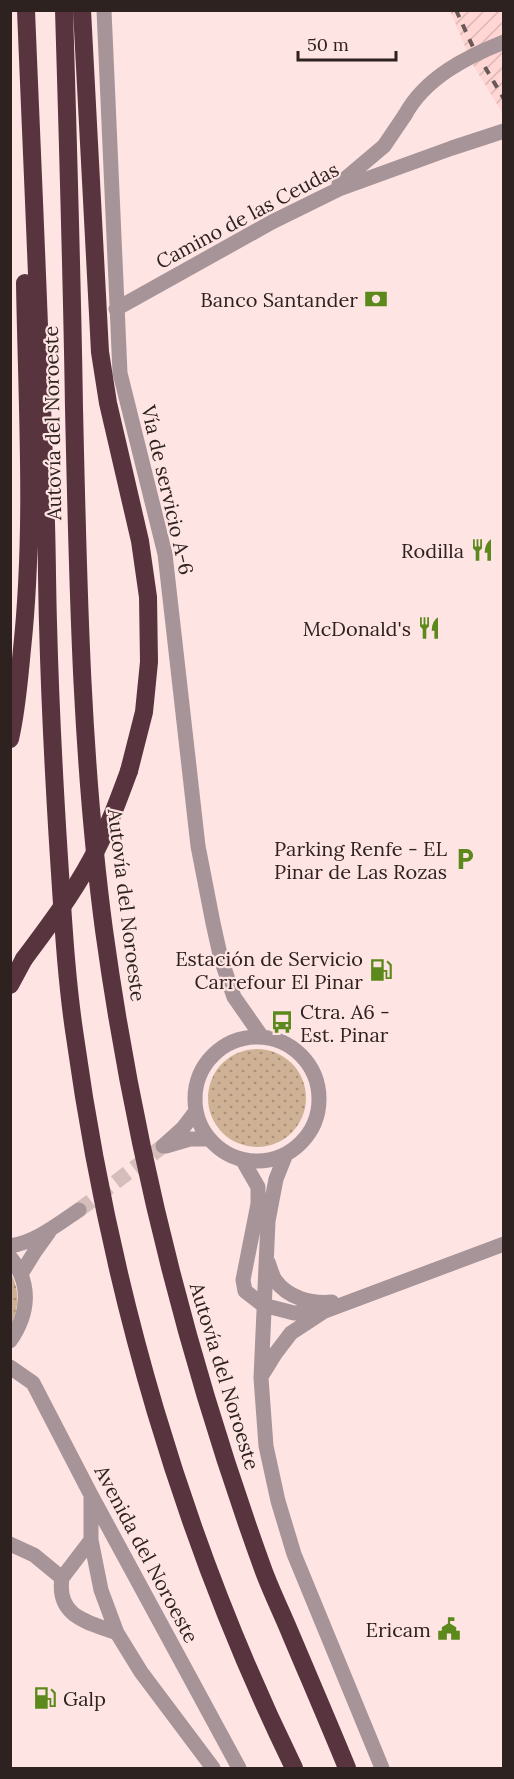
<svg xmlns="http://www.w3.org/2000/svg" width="514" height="1779" viewBox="0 0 514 1779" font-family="Lora,serif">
  <defs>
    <pattern id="industrial-furrows" width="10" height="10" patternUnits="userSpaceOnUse" patternTransform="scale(1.5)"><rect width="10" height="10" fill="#ffd6d3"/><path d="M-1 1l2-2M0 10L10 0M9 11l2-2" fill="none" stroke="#dbb7b5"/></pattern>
    <pattern id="park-dots" width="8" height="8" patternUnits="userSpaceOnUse" patternTransform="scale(1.5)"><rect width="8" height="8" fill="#cfb296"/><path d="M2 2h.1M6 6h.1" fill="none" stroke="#a8907a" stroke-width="1.8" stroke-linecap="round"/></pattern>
  </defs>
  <rect width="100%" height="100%" fill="#fee4e2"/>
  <path fill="url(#industrial-furrows)" d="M450,11H503V114L473,65Z"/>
  <path fill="url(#park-dots)" d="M208 1098a49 49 0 1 1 98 0a49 49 0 1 1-98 0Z
    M11,1273C21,1295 18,1306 11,1327Z"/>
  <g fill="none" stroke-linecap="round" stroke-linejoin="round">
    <path stroke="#d4bdbb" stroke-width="15" stroke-dasharray="15 8" stroke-linecap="butt" d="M79,1210L163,1146"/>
    <path stroke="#a79499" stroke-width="15" d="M104,10L120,373L165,554L198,846L213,923L221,959L234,997L262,1037
      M339,184L384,146L405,115
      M116,309L272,222L339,189L452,148L504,131
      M195 1099a62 62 0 1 1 124 0a62 62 0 1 1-124 0Z
      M163,1146L183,1128L196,1111
      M166,1146L190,1139H209
      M286,1154L276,1179L268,1221L261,1378L266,1446L278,1501L294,1554L382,1768
      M242,1159L258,1187V1204L243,1280L245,1291L263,1305L294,1313L325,1311L504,1244
      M10,1246C36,1242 58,1224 79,1210
      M10,1257C32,1283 29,1314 10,1341
      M268,1262C270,1267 272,1275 275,1280C288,1298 311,1304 332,1302
      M21,1274L34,1253L49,1232
      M10,1367L33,1383L91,1495L239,1768
      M262,1375L275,1354L291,1333L323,1312
      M91,1540L101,1590L117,1633L141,1672L213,1768
      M10,1544L34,1555L62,1578C56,1617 88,1622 117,1633
      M62,1578L91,1540V1498"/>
    <path stroke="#58343f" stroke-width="18" d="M26,10C33,182 41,353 46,524C47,557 47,590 48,623C50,701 54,780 59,858C63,918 66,978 75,1037C110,1289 182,1539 294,1768
      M64,10C68,143 72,275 74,408C78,582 81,757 104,930C134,1148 188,1362 263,1569C271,1591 282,1613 291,1635C310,1680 329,1724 347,1768
      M82,10L100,352L108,403L140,541L148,597L149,662L144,712L129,771
      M10,739C17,709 19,679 22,649C35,527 27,405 25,283
      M10,985L24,959"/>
    <path stroke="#695958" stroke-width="4" stroke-dasharray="8 8" stroke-linecap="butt" d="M456,10L473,47L504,99"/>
    <path stroke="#a79499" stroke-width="15" d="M405,115C425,78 466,57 504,42"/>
    <path stroke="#58343f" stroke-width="18" d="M24,959C48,927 72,895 91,860C107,831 118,801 129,771"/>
  </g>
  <defs>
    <g id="bank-bare" transform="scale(1.8)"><path d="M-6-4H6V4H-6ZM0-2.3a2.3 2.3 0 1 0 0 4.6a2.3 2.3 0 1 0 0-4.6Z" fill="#5c891b" stroke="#fee4e2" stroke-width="2.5" paint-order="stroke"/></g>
    <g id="restaurant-bare" transform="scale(1.8)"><path d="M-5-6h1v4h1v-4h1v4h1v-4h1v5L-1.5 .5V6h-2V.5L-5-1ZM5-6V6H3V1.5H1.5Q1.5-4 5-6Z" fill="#5c891b" stroke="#fee4e2" stroke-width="2.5" paint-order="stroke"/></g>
    <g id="parking-bare" transform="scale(1.8)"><path d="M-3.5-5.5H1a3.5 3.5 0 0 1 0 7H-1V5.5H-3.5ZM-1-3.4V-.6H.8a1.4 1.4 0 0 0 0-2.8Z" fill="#5c891b" stroke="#fee4e2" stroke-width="2.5" paint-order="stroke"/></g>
    <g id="fuel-bare" transform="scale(1.8)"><path d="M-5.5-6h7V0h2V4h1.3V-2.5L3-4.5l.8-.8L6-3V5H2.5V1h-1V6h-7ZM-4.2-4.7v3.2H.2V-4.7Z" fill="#5c891b" stroke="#fee4e2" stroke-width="2.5" paint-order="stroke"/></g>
    <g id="bus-bare" transform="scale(1.8)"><path d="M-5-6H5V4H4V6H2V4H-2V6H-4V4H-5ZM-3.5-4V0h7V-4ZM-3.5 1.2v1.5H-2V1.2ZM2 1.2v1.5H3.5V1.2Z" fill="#5c891b" stroke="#fee4e2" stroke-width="2.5" paint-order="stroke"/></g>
    <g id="civic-bare" transform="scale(1.8)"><path d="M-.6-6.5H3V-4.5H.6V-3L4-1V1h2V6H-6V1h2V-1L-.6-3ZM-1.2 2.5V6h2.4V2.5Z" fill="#5c891b" stroke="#fee4e2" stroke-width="2.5" paint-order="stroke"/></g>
  </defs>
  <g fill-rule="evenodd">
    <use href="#bank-bare" x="376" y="299"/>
    <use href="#restaurant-bare" x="482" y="550"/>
    <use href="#restaurant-bare" x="429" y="628"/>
    <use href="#parking-bare" x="465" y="859"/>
    <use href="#fuel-bare" x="381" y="970"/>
    <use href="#bus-bare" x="282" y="1022"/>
    <use href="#civic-bare" x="449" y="1629"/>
    <use href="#fuel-bare" x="45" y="1698"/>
  </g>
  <g text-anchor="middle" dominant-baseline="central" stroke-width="4.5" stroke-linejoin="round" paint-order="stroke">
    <g font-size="20" fill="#2e2221" stroke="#fee4e2">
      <text transform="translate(247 215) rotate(-28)">Camino de las Ceudas</text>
      <text transform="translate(52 423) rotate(-91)">Autovía del Noroeste</text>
      <text transform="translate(168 490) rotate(77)">Vía de servicio A-6</text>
      <text transform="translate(127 905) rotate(83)">Autovía del Noroeste</text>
      <text transform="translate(225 1376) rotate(73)">Autovía del Noroeste</text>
      <text transform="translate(147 1554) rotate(62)">Avenida del Noroeste</text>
    </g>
    <g font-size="20" fill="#2e2221" stroke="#fee4e2" text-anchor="end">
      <text x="358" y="299">Banco Santander</text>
      <text x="464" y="550">Rodilla</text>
      <text x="411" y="628">McDonald's</text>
      <text x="447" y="848">Parking Renfe - EL<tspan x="447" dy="23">Pinar de Las Rozas</tspan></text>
      <text x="363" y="958">Estación de Servicio<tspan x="363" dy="23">Carrefour El Pinar</tspan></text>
      <text x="300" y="1011" text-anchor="start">Ctra. A6 -<tspan x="300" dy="23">Est. Pinar</tspan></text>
      <text x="431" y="1629">Ericam</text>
      <text x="63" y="1698" text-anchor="start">Galp</text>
    </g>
  </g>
  <rect width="514" height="1779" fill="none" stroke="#2e2221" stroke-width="24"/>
  <path d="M298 51v9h98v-9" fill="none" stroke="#2e2221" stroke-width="3"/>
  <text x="307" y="51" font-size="18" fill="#2e2221" stroke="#fee4e2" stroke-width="4.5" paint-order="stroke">50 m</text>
</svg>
